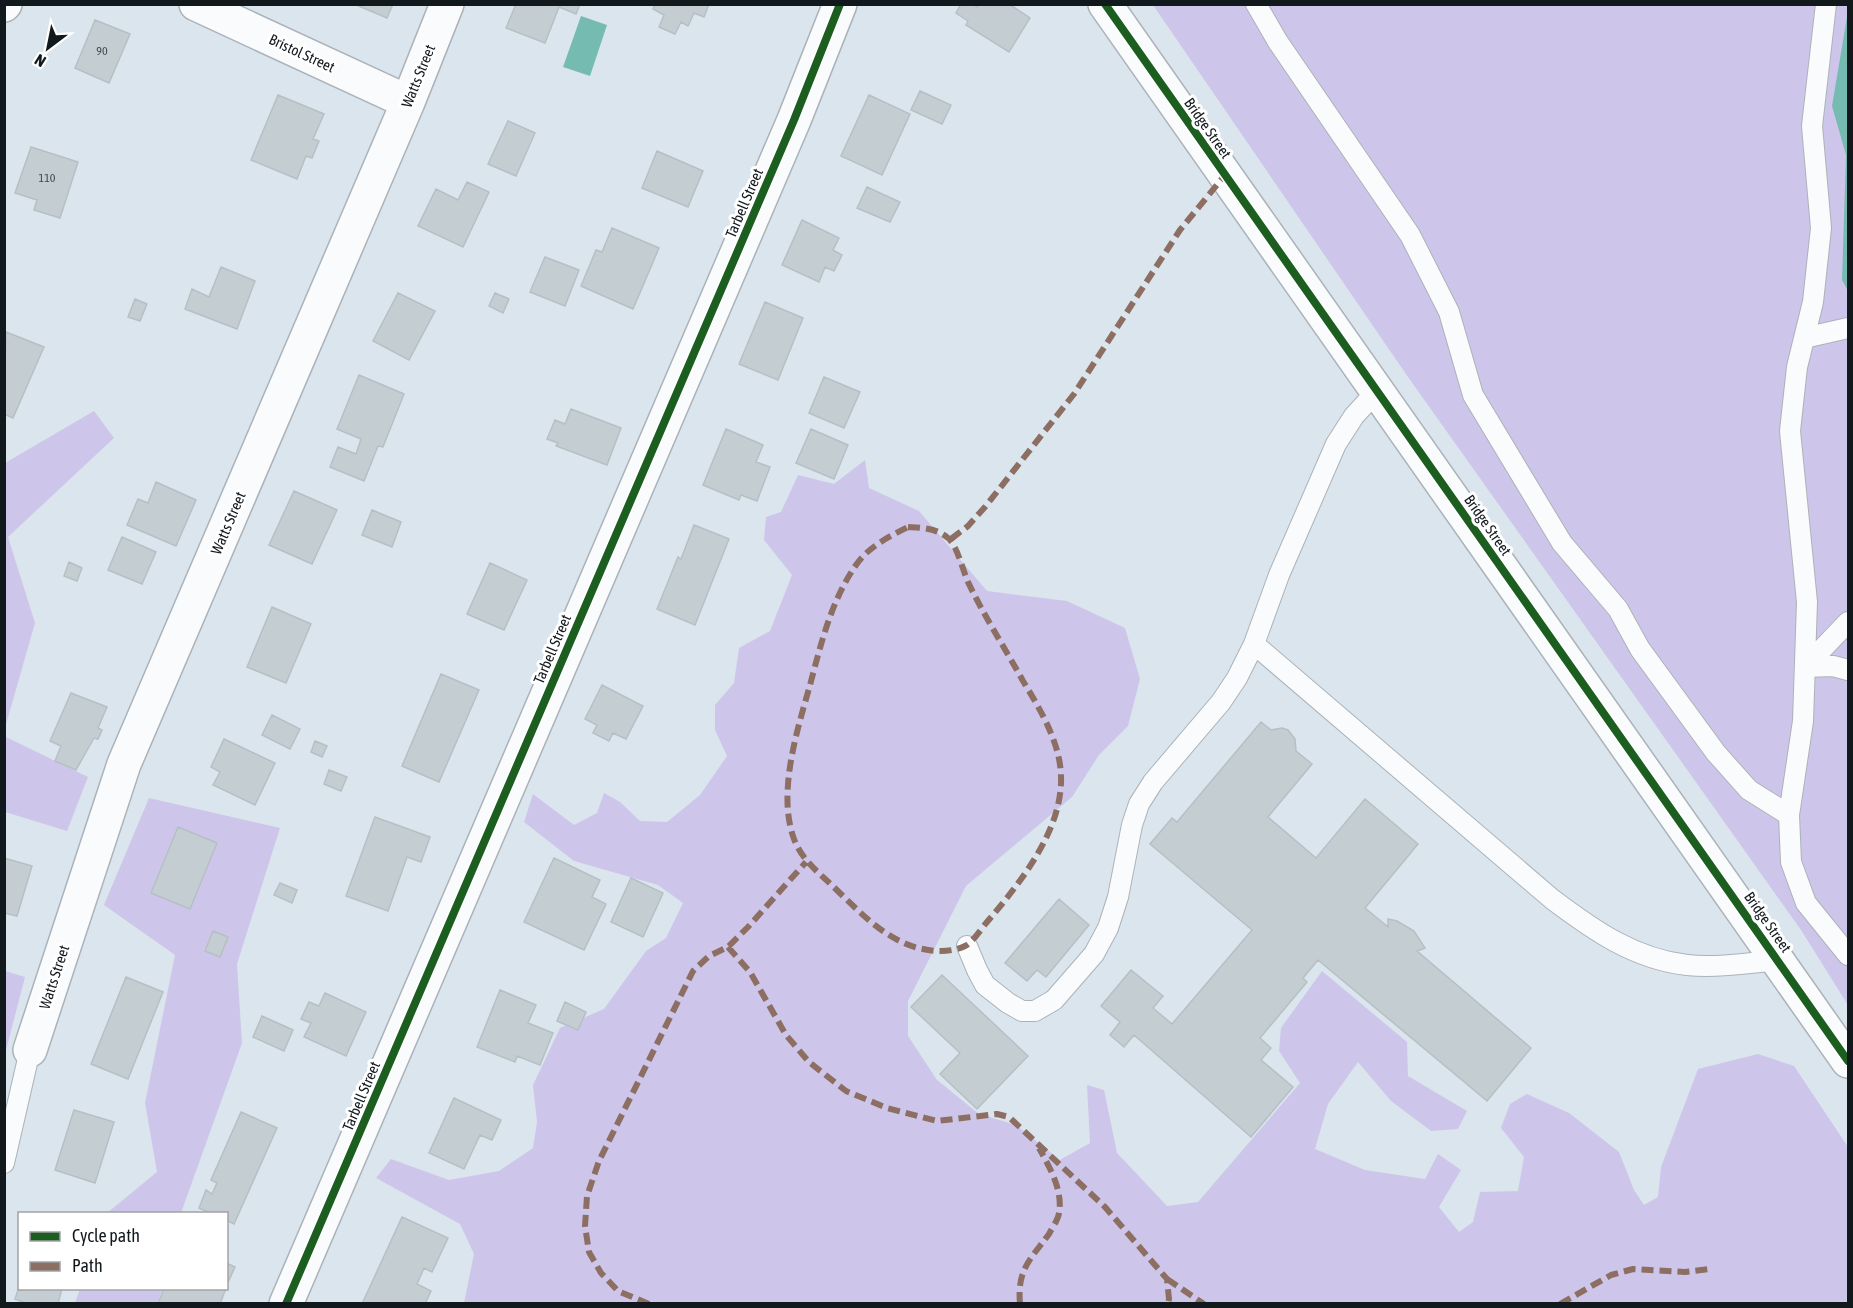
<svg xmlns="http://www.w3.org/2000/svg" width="1853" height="1308" viewBox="0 0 1853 1308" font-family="'Asap Condensed',sans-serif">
  <rect width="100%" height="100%" fill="#dbe5ed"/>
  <path fill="#cdc6ea" d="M1153,5H1848V1005L1801,930L1408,377Z
    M94,411L114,438L8,537L35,623L5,728V463Z
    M865,460L869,488L919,511L987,591L1067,601L1125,628L1140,679L1128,726L1099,755L1072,797L966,886L908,1001V1036L937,1080L979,1114L1016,1125L1060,1160L1090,1143L1087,1085L1104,1090L1117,1153L1167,1206L1198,1202L1300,1083L1279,1051L1281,1028L1322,971L1407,1042L1408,1076L1467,1111L1458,1129L1431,1131L1391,1101L1358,1062L1328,1104L1315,1149L1365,1170L1425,1179L1438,1154L1461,1170L1439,1207L1459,1232L1473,1222L1480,1192L1518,1191L1524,1157L1501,1128L1510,1104L1527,1094L1569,1113L1619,1152L1634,1190L1644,1205L1658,1197L1661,1167L1698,1069L1758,1054L1794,1066L1848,1147V1303H464L474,1254L460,1224L376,1178L391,1159L449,1180L499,1171L533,1148L537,1122L533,1085L560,1028L604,1009L646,951L666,938L683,903L658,885L574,861L524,822L533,794L574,825L597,813L604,793L620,802L640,821L667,822L700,795L727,756L715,730V705L734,683L739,648L770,631L792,575L764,540L766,517L781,512L798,475L834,484Z
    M4,736L88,777L67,831L5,812Z
    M149,798L280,828L237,964L242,1043L181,1213H107L157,1172L145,1103L175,955L104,905Z
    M5,971L25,977L5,1054L4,971Z
    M80,1289V1288L162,1289L158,1303H75Z"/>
  <path fill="#76bbb1" d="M1848,11V291L1842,280L1846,155L1832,106Z
    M581,16L607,25L590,76L563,67Z"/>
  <path fill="#c4ced2" stroke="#b6bfc4" stroke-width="1.5" d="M354,4H393L387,18Z
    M516,4H580L576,14L559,7L545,43L506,28Z
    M655,4H709L704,17L694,13L688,26L681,22L675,34L659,27L664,15L653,9Z
    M961,4H972L977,7L978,4H1009L1030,18L1009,52L966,25L968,21L956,13Z
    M95,20L130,34L109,83L75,68Z
    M920,91L951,105L942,124L911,110Z
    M278,95L324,114L313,139L319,141L312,158L306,156L297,179L251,160Z
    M869,95L910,114L882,175L841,156Z
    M508,121L535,133L516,176L488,164Z
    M31,147L78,162L60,218L34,210L37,200L15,193Z
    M657,151L703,171L688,207L642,188Z
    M467,182L489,192L463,247L418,226L436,189L458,200Z
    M867,187L900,202L890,222L857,208Z
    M802,220L839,238L833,250L842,255L834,271L825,267L819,282L782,265Z
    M612,228L659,248L633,309L581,286L596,250L602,252Z
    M545,257L579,270L565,306L530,292Z
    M221,267L255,281L237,329L185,309L192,289L209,297Z
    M398,293L435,311L409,360L373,341Z
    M495,293L509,299L503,313L489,306Z
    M135,299L147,304L140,321L128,317Z
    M765,302L803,318L778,380L739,364Z
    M6,332L44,347L13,418L4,414Z
    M359,375L404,394L383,447L378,446L364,481L330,467L338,447L356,454L361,439L337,429Z
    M824,377L860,392L844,428L809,413Z
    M571,409L621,428L607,465L556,446L558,443L547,439L555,420L565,424Z
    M726,429L763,445L756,462L770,467L757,501L741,495L739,500L703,485Z
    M811,429L848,445L834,479L796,463Z
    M156,482L196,500L176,546L127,525L138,499L148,503Z
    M294,491L337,510L312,564L269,545Z
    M372,510L401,522L392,547L362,535Z
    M694,525L729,539L695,625L657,609L678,557L681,559Z
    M122,537L156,552L142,584L108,570Z
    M69,562L82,568L77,581L64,576Z
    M490,563L527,580L504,630L467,614Z
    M272,607L311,624L286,683L247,667Z
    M441,674L479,690L439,782L402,766Z
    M602,685L643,706L626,739L613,733L609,741L593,733L597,725L585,719Z
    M71,693L107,707L98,728L102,730L98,739L94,738L76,770L55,761L61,746L50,741Z
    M272,715L300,729L290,749L262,735Z
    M1261,722L1271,730L1282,728L1288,730L1295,739L1296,751L1312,764L1268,817L1316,858L1365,799L1418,844L1365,908L1388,927V919L1397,921L1414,931L1425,948L1417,951L1531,1048L1487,1101L1318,960L1303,978L1307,982L1260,1038L1271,1048L1261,1060L1293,1087L1251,1137L1134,1035L1124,1047L1110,1035L1120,1022L1101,1006L1131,970L1163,996L1153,1008L1172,1024L1252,930L1150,844L1172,818L1177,822Z
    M224,739L275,763L255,805L213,785L220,772L211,767Z
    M315,741L327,746L322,757L311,752Z
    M329,770L347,777L341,791L324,784Z
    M375,817L430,837L421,862L407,857L388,911L346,896Z
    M178,827L217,843L190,909L151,893Z
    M4,858L32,866L17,916L4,913Z
    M554,858L600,880L592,897L606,904L584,950L524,922Z
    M631,878L663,893L643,937L611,922Z
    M280,883L297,890L292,903L274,895Z
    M1059,899L1089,925L1046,977L1037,970L1027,981L1005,963Z
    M213,931L228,937L220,957L205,951Z
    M942,975L1028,1056L977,1109L940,1074L960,1053L911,1007Z
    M126,977L163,992L128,1079L91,1064Z
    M500,990L536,1005L528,1023L553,1033L540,1065L517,1056L515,1062L477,1047Z
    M325,993L366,1012L346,1056L304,1037L311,1023L301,1019L309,1002L319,1006Z
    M565,1002L586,1012L578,1030L557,1021Z
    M262,1016L293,1030L284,1051L253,1037Z
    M454,1098L501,1120L492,1140L480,1135L464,1169L429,1153Z
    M74,1110L114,1122L95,1183L55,1170Z
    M241,1112L277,1128L234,1224L226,1220V1214H212L199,1208L206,1190L212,1194L217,1183L211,1180Z
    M402,1217L448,1238L432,1272L424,1268L417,1284L431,1291L425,1304H362Z
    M226,1263L235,1267L226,1287Z
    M20,1284V1288H62L58,1304H28L15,1299Z
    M164,1288H226L220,1304H158Z"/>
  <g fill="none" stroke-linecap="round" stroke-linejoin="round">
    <g stroke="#abb2b9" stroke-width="22">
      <path id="service" d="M1256,4L1278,42L1410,235L1449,312L1473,395L1562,543L1618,609L1640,649L1716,753L1749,790L1789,815
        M1826,4L1812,126L1821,228L1813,302L1797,367L1790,431L1807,602L1803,721L1789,815L1791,862L1806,903L1848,955
        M1804,338L1848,328
        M1254,644L1552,899C1593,930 1634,959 1687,965C1717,968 1749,963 1779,960
        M1805,667L1848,622
        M1805,667L1833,666L1848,670
        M967,946L977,970L985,985L1008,1003L1022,1011H1035L1054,1000L1094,954L1108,928L1118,897L1132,825L1139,804L1153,782L1221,702L1237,678L1254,644L1279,575L1336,444L1354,416L1377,391
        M4,1163L30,1050"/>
    </g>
    <g stroke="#abb2b9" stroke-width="36">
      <path id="minor" d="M196,4L408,102
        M4,5L5,4
        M30,1050L124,764L408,102L447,4
        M286,1304L794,120L840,4"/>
    </g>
    <g stroke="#abb2b9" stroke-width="36">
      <path id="tertiary" d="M1105,4L1848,1061"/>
    </g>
    <use href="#service" stroke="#fafbfc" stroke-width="20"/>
    <use href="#minor" stroke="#fafbfc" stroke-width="33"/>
    <use href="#tertiary" stroke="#fafbfc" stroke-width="33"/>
    <path stroke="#8d6e63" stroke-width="6" stroke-dasharray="12 6" stroke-linecap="butt" d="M908,527C923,528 936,528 948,538C957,545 963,571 968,582C984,616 1005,648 1023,681C1040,709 1060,742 1061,776C1063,830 1020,883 987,922C981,929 973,942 965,946C953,952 936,952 923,949C882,941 853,904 823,877C811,866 800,855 794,839C777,793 797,731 810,685C821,644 831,601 856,565C868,547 890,536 908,527Z
      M951,539L968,526L985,507L1074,394L1180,230L1225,175
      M728,947L750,972L786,1035L809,1062L846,1091L887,1108L937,1121L997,1114L1009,1117L1105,1207L1167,1279L1169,1299L1168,1304
      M1167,1279L1204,1304
      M649,1304L618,1291L601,1273L589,1252L585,1226L587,1196L599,1161L693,971L709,956L728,947L748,927L806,862
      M1020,1304C1017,1269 1030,1260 1049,1234C1052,1228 1058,1220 1059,1213C1063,1190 1050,1168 1039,1148
      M1560,1304L1611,1275L1633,1269L1685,1272L1709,1269"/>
    <g stroke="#fff" stroke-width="11">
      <path id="cycleway" d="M1105,4L1848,1061
        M286,1304L794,120L840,4"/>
    </g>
    <use href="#cycleway" stroke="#1b5e20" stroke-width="8"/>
  </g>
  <g text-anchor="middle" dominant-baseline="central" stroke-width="6" stroke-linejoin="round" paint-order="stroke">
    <g font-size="12" fill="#40474b">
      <text x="102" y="51">90</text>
      <text x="47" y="178">110</text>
    </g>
    <g font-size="15" fill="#12191d" stroke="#fff">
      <text transform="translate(302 53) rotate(25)">Bristol Street</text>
      <text transform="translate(418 76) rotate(-68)">Watts Street</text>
      <text transform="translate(1208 128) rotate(55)">Bridge Street</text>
      <text transform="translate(744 203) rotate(-67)">Tarbell Street</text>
      <text transform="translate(228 523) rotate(-67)">Watts Street</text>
      <text transform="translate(1488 525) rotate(55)">Bridge Street</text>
      <text transform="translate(552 649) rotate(-67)">Tarbell Street</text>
      <text transform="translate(1768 922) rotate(55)">Bridge Street</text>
      <text transform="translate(54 977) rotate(-72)">Watts Street</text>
      <text transform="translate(361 1096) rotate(-67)">Tarbell Street</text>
    </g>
  </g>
  <rect width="1853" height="1308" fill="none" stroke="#12191d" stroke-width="12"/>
  <rect x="18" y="1212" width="210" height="78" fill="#ffffff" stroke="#a0a3a5" stroke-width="1.5"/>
  <rect x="30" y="1232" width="30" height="9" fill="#1b5e20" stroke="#a0a3a5" stroke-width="1.5"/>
  <text x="72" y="1242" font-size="18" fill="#12191d">Cycle path</text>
  <rect x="30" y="1262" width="30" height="9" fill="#8d6e63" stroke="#a0a3a5" stroke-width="1.5"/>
  <text x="72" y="1272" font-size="18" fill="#12191d">Path</text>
  <g transform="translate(48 48) rotate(212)" stroke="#ffffff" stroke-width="4.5" paint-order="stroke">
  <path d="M0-4.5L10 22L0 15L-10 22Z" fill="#12191d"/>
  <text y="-9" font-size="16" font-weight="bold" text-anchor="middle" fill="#12191d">N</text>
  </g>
</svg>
